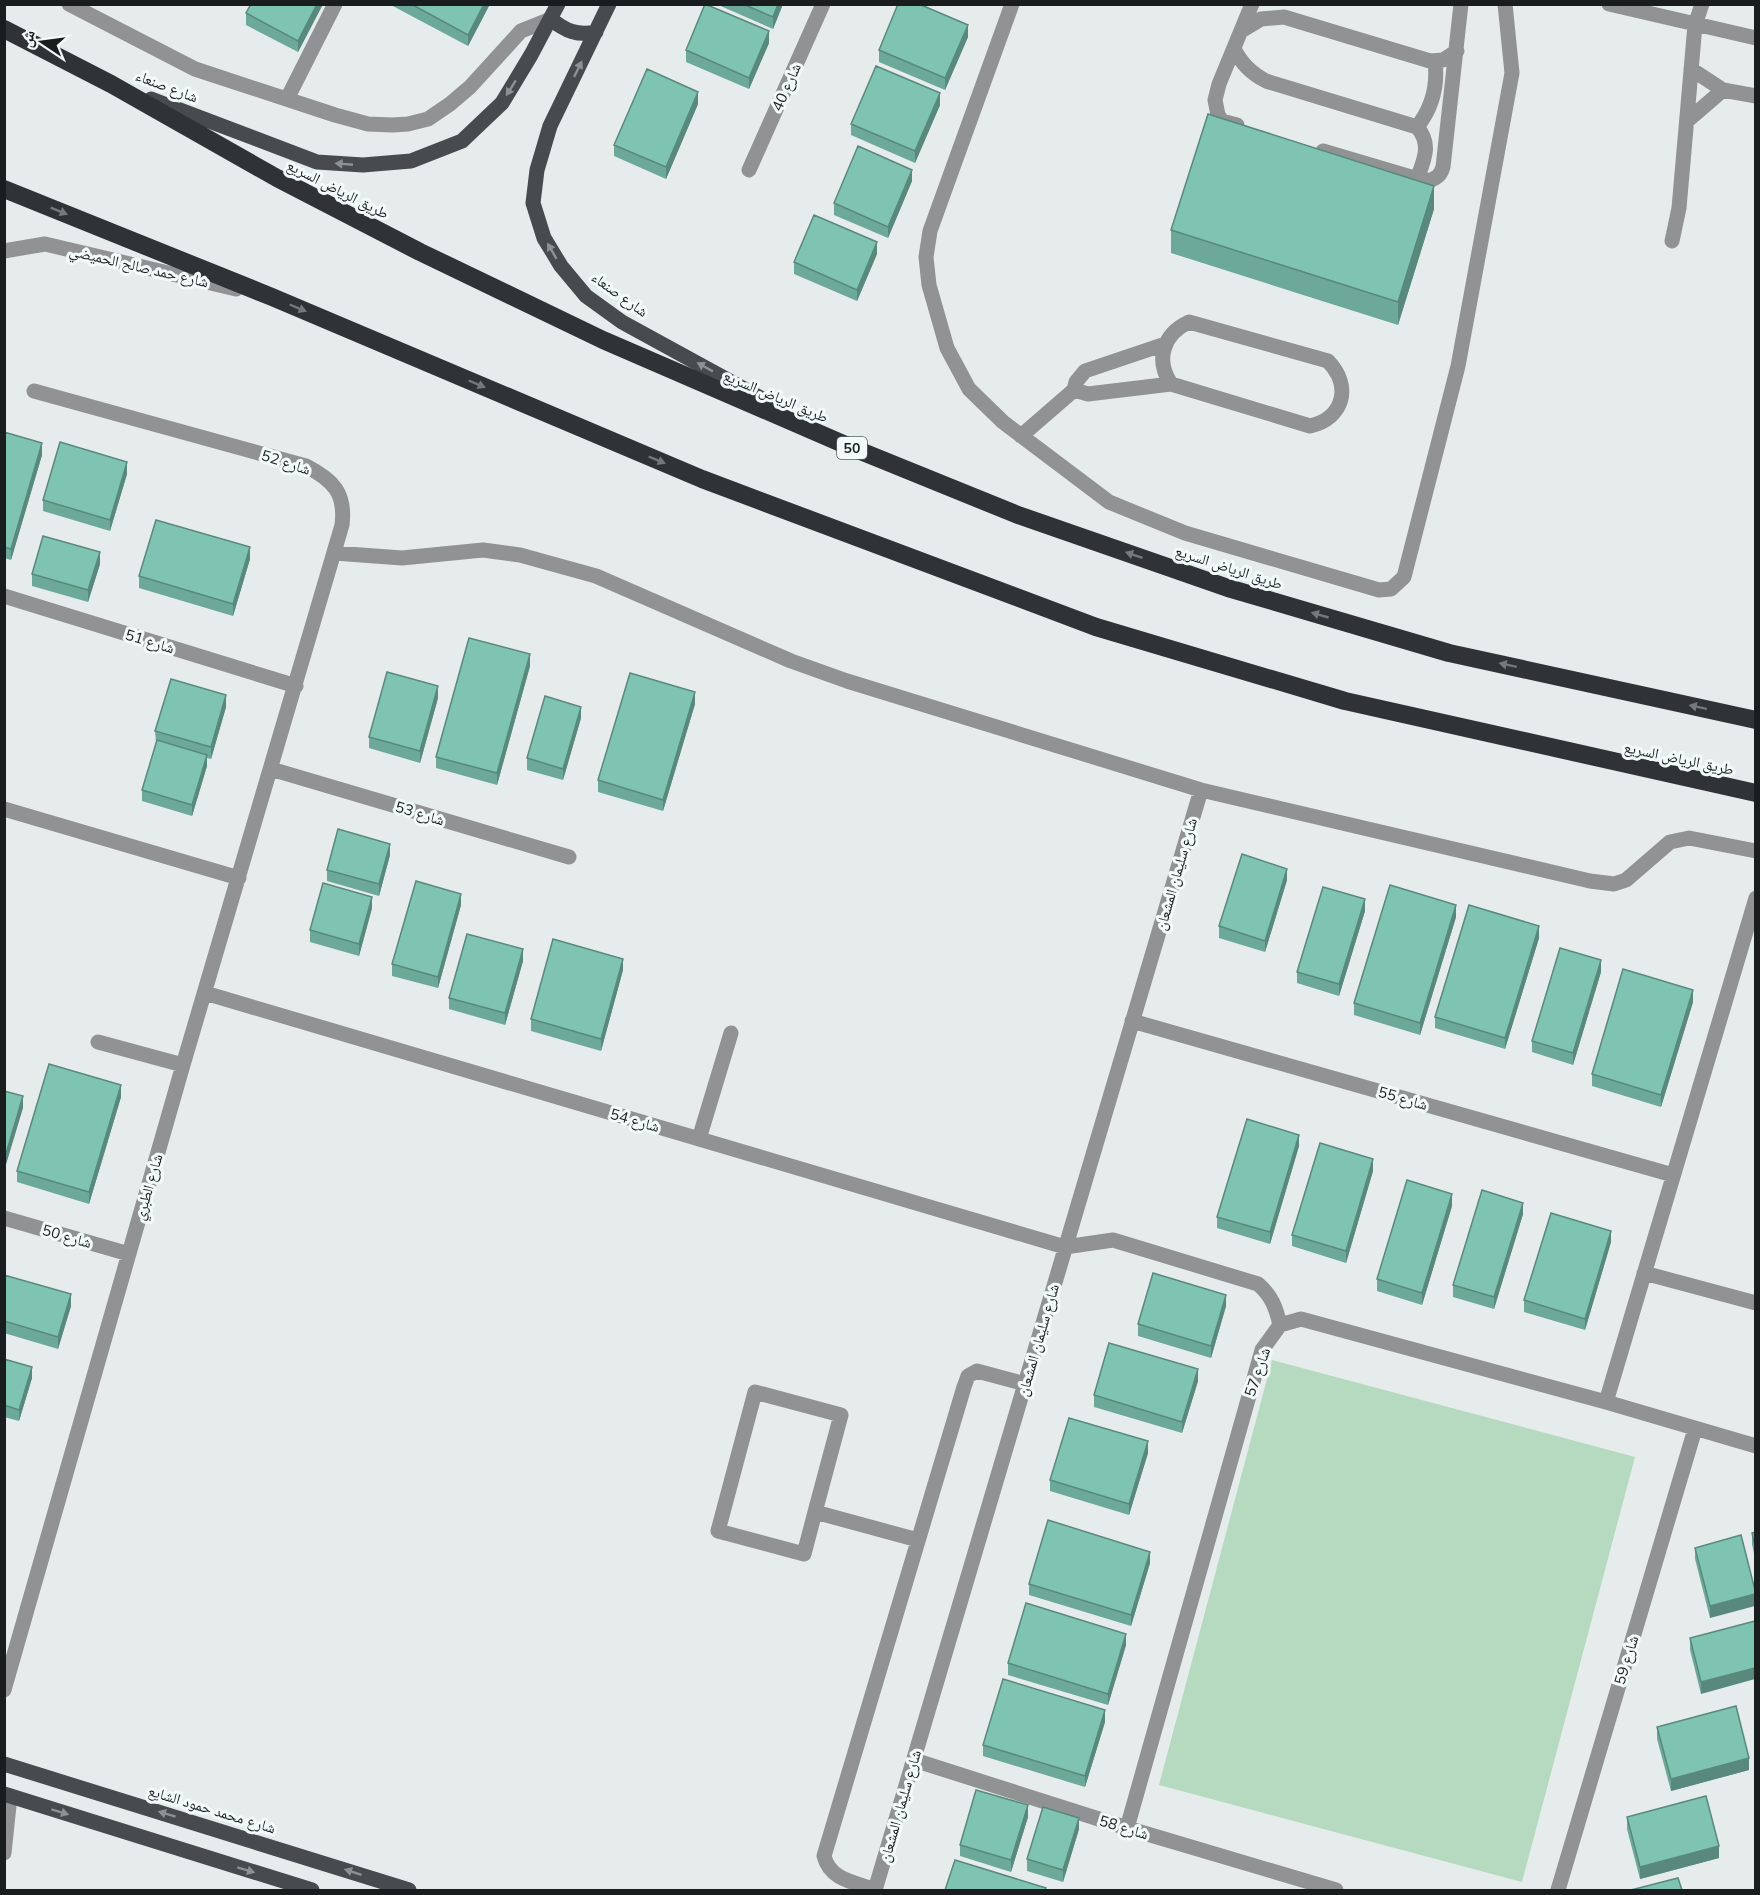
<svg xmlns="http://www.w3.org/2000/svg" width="1760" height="1895" viewBox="0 0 1760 1895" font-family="Mulish,'Noto Naskh Arabic',sans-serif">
  <rect width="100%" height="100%" fill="#e6ecec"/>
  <path fill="#b6dac0" d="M1272,1360L1635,1457L1522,1882L1159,1785Z"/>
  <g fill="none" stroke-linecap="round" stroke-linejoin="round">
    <path stroke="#909293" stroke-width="15" d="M69,4L195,69L335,115L368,124L392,125L408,124L428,119L450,104L470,87L521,31L551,19
      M1012,4L930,231L926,257L929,285L947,348L969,389L1003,422L1109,502L1185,533L1379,590L1391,589L1404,577L1458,366L1512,73L1505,4
      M1609,4L1756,38
      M1241,31L1261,19L1284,17L1430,61L1443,60L1457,51
      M1234,49C1242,64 1251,73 1266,81L1417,127C1432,144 1424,160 1417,179
      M1691,69L1723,90L1756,96
      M287,99L335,4
      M1687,121L1723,90
      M1237,125L1222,121L1218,115L1215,100L1219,84L1252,4
      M1417,127C1433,107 1438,86 1435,61
      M1323,151L1421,180C1431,182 1440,178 1443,167L1461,4
      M749,170L823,4
      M1672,241L1679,208L1695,25L1702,4
      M4,251L45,244L236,289
      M1074,390L1088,394L1171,384L1310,426C1344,418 1352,386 1328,361L1189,322C1163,334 1155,360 1171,384
      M1021,436L1074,390L1076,382L1085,371L1165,344
      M334,553L402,558L483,550L520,555L596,576L791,661L847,681L1201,790L1590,881L1614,884L1626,880L1670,842L1689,838L1756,851
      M4,596L296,686
      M271,769L569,857
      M4,809L239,878
      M205,993L1065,1247L1113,1240L1258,1284C1272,1296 1276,1308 1280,1325
      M1132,1021L1673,1175
      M98,1042L183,1065
      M699,1139L731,1033
      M4,1218L129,1254
      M1644,1273L1756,1303
      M1606,1402L1756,898
      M815,1512L841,1415L755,1392L718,1531L804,1554L815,1512L918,1540
      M4,1690L183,1065L342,525C346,493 333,480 306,466L34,391
      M914,1760L1127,1828L1336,1890
      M1127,1828L1262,1350L1280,1325L1301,1319L1606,1402L1756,1446
      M4,1853L10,1796
      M875,1890L1201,790
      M876,1890C854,1882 830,1880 824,1856L964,1387L968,1376L977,1371L1025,1384
      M1558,1890L1695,1429"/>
    <path stroke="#474b4d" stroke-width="15" d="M609,4L550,126L537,170L533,203L544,238L561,266L586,296L622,322L779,408
      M551,19C565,31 578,36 596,32
      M151,99L317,162L363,165L411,161L462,141L502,103L531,55L558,4
      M4,1764L409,1890
      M4,1794L312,1890"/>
    <path stroke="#2f3335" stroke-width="18" d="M4,29L111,84L277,178L420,252L603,340L848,446L1018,515L1228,588L1449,653L1756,720
      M4,189L272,297L702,479L1096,627L1345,701L1756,793"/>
  </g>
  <path fill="#6da999" d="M323,4L298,52L246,25V13Z
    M389,4H490L468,46Z
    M716,4H783L773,29Z
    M968,37L945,90L879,62V50Z
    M769,43L749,89L686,62V50Z
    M698,104L666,179L614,156V145Z
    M940,105L915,163L851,135V124Z
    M912,181L888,238L834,215V203Z
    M1434,209L1398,325L1171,253V230Z
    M877,254L857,301L794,274V262Z
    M4,432L42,455L11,560L4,558Z
    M127,474L110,531L43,511V500Z
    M250,559L233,616L139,588V576Z
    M100,564L88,602L32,586V574Z
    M530,666L497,785L436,768V757Z
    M438,698L420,763L369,748V737Z
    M695,704L663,811L598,792V780Z
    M226,707L211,759L207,758V766L192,816L142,801V790L156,742L155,731Z
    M581,718L563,780L527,770V758Z
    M390,855L379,896L327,881V870Z
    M1287,880L1265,952L1219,938V926Z
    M461,905L438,988L392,976V964Z
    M372,908L359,956L310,942V930Z
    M1365,911L1339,996L1297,983V972Z
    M1456,917L1420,1035L1354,1015V1003Z
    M1539,938L1505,1049L1435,1028V1017Z
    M523,961L505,1025L449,1009V998Z
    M623,970L601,1051L531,1031V1019Z
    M1601,972L1573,1065L1532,1052V1041Z
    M1693,1002L1661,1107L1592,1086V1074Z
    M121,1097L89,1204L17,1182V1171Z
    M1299,1146L1270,1244L1217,1228V1217Z
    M1373,1171L1346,1263L1292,1246V1235Z
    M1452,1206L1422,1305L1377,1291V1279Z
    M1523,1214L1494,1309L1453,1297V1285Z
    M1611,1242L1585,1330L1524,1312V1300Z
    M4,1275L71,1306L58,1349L4,1333Z
    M1226,1306L1211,1358L1138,1336V1324Z
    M4,1359L32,1378L19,1421L4,1417Z
    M1198,1381L1182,1433L1094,1407V1395Z
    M1148,1453L1129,1515L1050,1491V1480Z
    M1755,1532V1558L1752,1544V1533Z
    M1741,1535L1710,1618L1695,1559V1548Z
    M1150,1563L1131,1626L1029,1595V1584Z
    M1755,1621L1701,1694L1690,1650V1638Z
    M1126,1645L1108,1705L1008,1675V1663Z
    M1105,1722L1085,1787L983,1756V1745Z
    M1657,1727L1749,1770L1671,1791L1657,1739Z
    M1028,1817L1011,1872L960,1856V1845Z
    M1627,1817L1719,1858L1640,1879L1627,1829Z
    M1079,1829L1063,1882L1027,1871V1859Z"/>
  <path fill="#59897d" d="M317,4H323L298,52V41Z
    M484,4H490L468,46V35Z
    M778,4H783L773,29V17Z
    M968,25V37L945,90V78Z
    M769,31V43L749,89V78Z
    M698,92V104L666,179V167Z
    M940,93V105L915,163V151Z
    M912,170V181L888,238V227Z
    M1434,186V209L1398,325V302Z
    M877,242V254L857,301V290Z
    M42,443V455L11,560V549Z
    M127,462V474L110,531V520Z
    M250,547V559L233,616V604Z
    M100,552V564L88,602V590Z
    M530,654V666L497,785V773Z
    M438,686V698L420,763V751Z
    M695,692V704L663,811V800Z
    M226,695V707L211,759V747Z
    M581,707V718L563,780V769Z
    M207,755V766L192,816V805Z
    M390,844V855L379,896V884Z
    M1287,869V880L1265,952V941Z
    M461,894V905L438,988V977Z
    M372,897V908L359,956V944Z
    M1365,899V911L1339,996V984Z
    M1456,905V917L1420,1035V1023Z
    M1539,926V938L1505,1049V1038Z
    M523,949V961L505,1025V1013Z
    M623,959V970L601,1051V1039Z
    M1601,960V972L1573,1065V1053Z
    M1693,990V1002L1661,1107V1095Z
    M121,1085V1097L89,1204V1192Z
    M23,1096V1108L5,1168V1157Z
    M1299,1135V1146L1270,1244V1232Z
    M1373,1159V1171L1346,1263V1251Z
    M1452,1194V1206L1422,1305V1293Z
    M1523,1203V1214L1494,1309V1297Z
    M1611,1231V1242L1585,1330V1319Z
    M71,1294V1306L58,1349V1337Z
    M1226,1295V1306L1211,1358V1346Z
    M32,1367V1378L19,1421V1410Z
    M1198,1369V1381L1182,1433V1422Z
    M1148,1441V1453L1129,1515V1504Z
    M1150,1552V1563L1131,1626V1615Z
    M1755,1594V1606L1710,1618V1606Z
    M1126,1634V1645L1108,1705V1694Z
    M1755,1668V1679L1701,1694V1682Z
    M1105,1710V1722L1085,1787V1776Z
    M1749,1758V1770L1671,1791V1779Z
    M1028,1805V1817L1011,1872V1860Z
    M1079,1818V1829L1063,1882V1870Z
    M1719,1846V1858L1640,1879V1867Z"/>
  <path fill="#7fc4b2" stroke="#59897d" stroke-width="1.5" d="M251,4H317L298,41L246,13Z
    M411,4H484L468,35Z
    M705,4L769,31L749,78L686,50Z
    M743,4H778L773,17Z
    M898,4H919L968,25L945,78L879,50Z
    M876,66L940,93L915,151L851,124Z
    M647,69L698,92L666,167L614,145Z
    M1208,114L1434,186L1398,302L1171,230Z
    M858,146L912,170L888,227L834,203Z
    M814,215L877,242L857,290L794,262Z
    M4,432L42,443L11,549L4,547Z
    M60,442L127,462L110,520L43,500Z
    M156,520L250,547L233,604L139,576Z
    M43,536L100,552L88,590L32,574Z
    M469,638L530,654L497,773L436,757Z
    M387,672L438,686L420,751L369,737Z
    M630,673L695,692L663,800L598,780Z
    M171,679L226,695L211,747L155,731Z
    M545,696L581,707L563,769L527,758Z
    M157,740L207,755L192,805L142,790Z
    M338,829L390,844L379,884L327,870Z
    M1242,854L1287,869L1265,941L1219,926Z
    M416,881L461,894L438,977L392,964Z
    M323,883L372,897L359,944L310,930Z
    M1390,885L1456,905L1420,1023L1354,1003Z
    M1323,887L1365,899L1339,984L1297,972Z
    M1469,905L1539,926L1505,1038L1435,1017Z
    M467,934L523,949L505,1013L449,998Z
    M553,939L623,959L601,1039L531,1019Z
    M1560,948L1601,960L1573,1053L1532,1041Z
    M1623,969L1693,990L1661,1095L1592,1074Z
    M49,1064L121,1085L89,1192L17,1171Z
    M4,1091L23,1096L5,1157L4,1156Z
    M1247,1119L1299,1135L1270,1232L1217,1217Z
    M1320,1143L1373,1159L1346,1251L1292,1235Z
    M1407,1180L1452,1194L1422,1293L1377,1279Z
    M1482,1190L1523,1203L1494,1297L1453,1285Z
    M1551,1213L1611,1231L1585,1319L1524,1300Z
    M1153,1273L1226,1295L1211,1346L1138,1324Z
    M4,1275L71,1294L58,1337L4,1321Z
    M1109,1343L1198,1369L1182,1422L1094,1395Z
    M4,1359L32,1367L19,1410L4,1405Z
    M1069,1418L1148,1441L1129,1504L1050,1480Z
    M1048,1520L1150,1552L1131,1615L1029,1584Z
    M1755,1532V1546L1752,1533Z
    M1741,1535L1755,1590V1594L1710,1606L1695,1548Z
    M1026,1603L1126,1634L1108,1694L1008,1663Z
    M1755,1621V1668L1701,1682L1690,1638Z
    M1003,1679L1105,1710L1085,1776L983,1745Z
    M1736,1706L1749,1758L1671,1779L1657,1727Z
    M976,1790L1028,1805L1011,1860L960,1845Z
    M1706,1796L1719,1846L1640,1867L1627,1817Z
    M1043,1807L1079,1818L1063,1870L1027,1859Z
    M955,1860L1046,1888L1045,1890H945Z
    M1678,1878L1682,1890H1631Z"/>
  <defs><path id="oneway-solid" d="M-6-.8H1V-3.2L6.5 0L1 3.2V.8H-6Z" transform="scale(1.5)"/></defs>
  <g fill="#8c9192">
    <use href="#oneway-solid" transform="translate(578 69) rotate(-64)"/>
    <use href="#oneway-solid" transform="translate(511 88) rotate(122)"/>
    <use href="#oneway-solid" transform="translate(344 164) rotate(-175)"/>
    <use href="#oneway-solid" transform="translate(552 251) rotate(-120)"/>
    <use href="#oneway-solid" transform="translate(705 367) rotate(-151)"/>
    <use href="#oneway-solid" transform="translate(60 1812) rotate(17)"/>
    <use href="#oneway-solid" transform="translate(167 1814) rotate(-163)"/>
    <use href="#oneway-solid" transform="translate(246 1870) rotate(17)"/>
    <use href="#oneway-solid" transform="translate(353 1872) rotate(-162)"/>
  </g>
  <g fill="#74797a">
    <use href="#oneway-solid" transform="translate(59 211) rotate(22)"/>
    <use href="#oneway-solid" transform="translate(298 308) rotate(23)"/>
    <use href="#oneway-solid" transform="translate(477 384) rotate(23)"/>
    <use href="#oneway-solid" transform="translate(657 460) rotate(23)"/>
    <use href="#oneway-solid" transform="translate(1134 555) rotate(-161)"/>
    <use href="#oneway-solid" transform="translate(1320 615) rotate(-164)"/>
    <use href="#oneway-solid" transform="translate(1508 665) rotate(-168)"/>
    <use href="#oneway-solid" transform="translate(1698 707) rotate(-168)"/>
  </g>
  <g text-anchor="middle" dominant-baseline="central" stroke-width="6" stroke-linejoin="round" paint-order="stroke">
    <rect fill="#f3fafa" stroke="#5b5f5f" stroke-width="1.5" x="837" y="437" width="30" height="22" rx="4.5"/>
    <g font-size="14" font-weight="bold" fill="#1a1d1d">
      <text x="852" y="448">50</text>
    </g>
    <g font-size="15" fill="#1a1d1d" stroke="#f3fafa">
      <text transform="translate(167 86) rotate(21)">شارع صنعاء</text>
      <text transform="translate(786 87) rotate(-66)">شارع 40</text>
      <text transform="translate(338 189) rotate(27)">طريق الرياض السريع</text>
      <text transform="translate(139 266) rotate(13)">شارع حمد صالح الحميضي</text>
      <text transform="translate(620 294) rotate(36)">شارع صنعاء</text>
      <text transform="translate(776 396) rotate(23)">طريق الرياض السريع</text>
      <text transform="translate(286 462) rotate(18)">شارع 52</text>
      <text transform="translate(1229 567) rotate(18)">طريق الرياض السريع</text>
      <text transform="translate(150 641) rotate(17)">شارع 51</text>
      <text transform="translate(1679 758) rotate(12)">طريق الرياض السريع</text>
      <text transform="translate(420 813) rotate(17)">شارع 53</text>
      <text transform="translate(1176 874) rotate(-74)">شارع سليمان المشعان</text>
      <text transform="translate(1403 1098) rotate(16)">شارع 55</text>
      <text transform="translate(635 1120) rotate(16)">شارع 54</text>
      <text transform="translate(148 1187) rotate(-74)">شارع الطبري</text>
      <text transform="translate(67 1236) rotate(16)">شارع 50</text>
      <text transform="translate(1038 1340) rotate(-74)">شارع سليمان المشعان</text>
      <text transform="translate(1257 1372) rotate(-71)">شارع 57</text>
      <text transform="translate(1626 1660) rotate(-73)">شارع 59</text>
      <text transform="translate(900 1806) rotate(-74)">شارع سليمان المشعان</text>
      <text transform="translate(212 1809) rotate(17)">شارع محمد حمود الشايع</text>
      <text transform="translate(1124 1827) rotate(17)">شارع 58</text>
    </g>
  </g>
  <rect width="1760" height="1895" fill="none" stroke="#1a1d1d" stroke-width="12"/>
  <g transform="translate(42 42) rotate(283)" stroke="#f3fafa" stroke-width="4.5" paint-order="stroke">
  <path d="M0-4.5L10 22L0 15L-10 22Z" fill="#1a1d1d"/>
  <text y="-9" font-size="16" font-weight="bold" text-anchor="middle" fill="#1a1d1d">ش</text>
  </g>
</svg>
